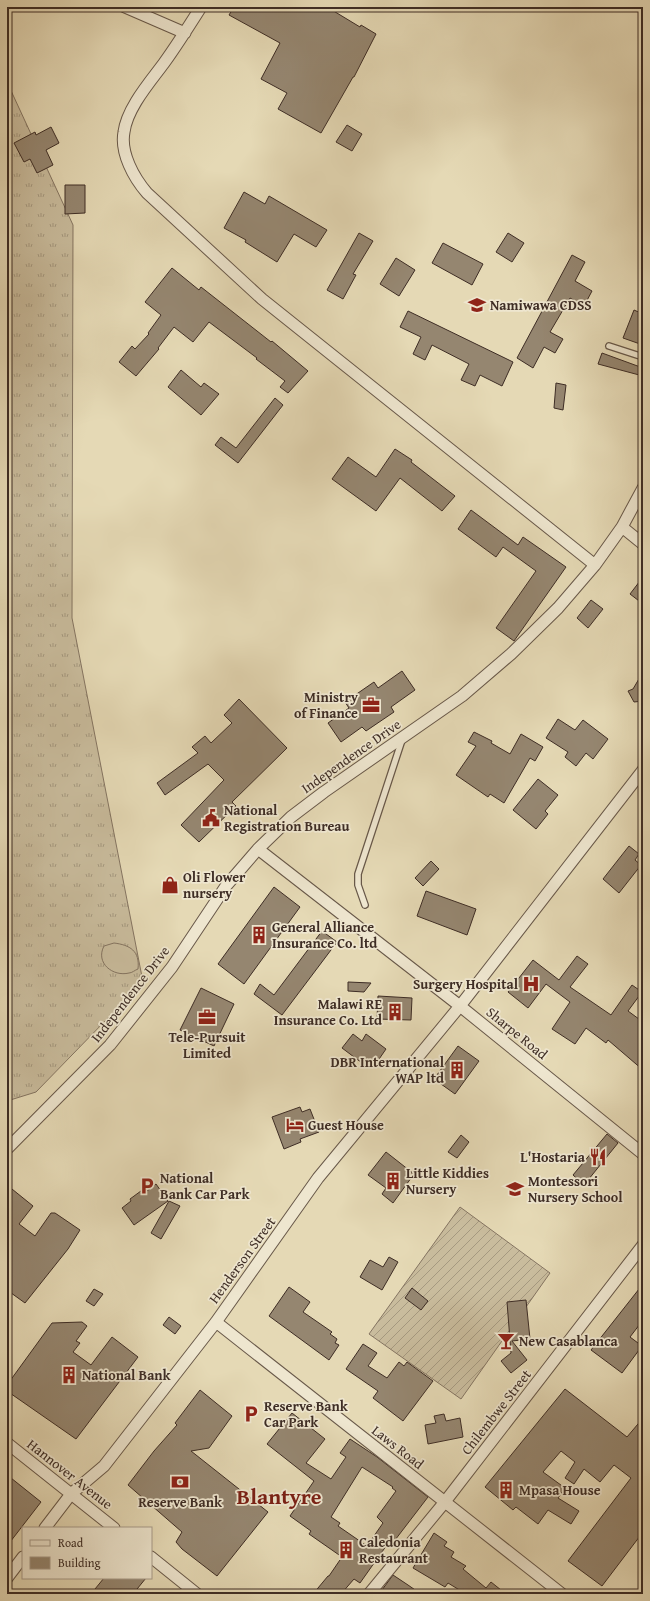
<svg xmlns="http://www.w3.org/2000/svg" width="650" height="1601" viewBox="0 0 650 1601" font-family="'Gentium Book Plus',serif">
  <defs>
    <pattern id="grass-tufts" width="24" height="20" patternUnits="userSpaceOnUse"><rect width="24" height="20" fill="#c9bc9d"/><path d="M3 7l-1-3M5 7V3M7 7l1-3M15 17l-1-3M17 17v-4M19 17l1-3" fill="none" stroke="#a59980"/></pattern>
    <pattern id="garden-furrows" width="10" height="10" patternUnits="userSpaceOnUse"><rect width="10" height="10" fill="#c9bc9d"/><path d="M-1 1l2-2M0 10L10 0M9 11l2-2" fill="none" stroke="#a59980"/></pattern>
  </defs>
  <rect width="100%" height="100%" fill="#e5d9b5"/>
  <filter id="stains"><feTurbulence type="fractalNoise" baseFrequency=".005" numOctaves="4"/><feColorMatrix values="0 0 0 0 .2 0 0 0 0 .09 0 0 0 0 .02 0 0 0 .5 -.17"/></filter>
  <radialGradient id="worn" r=".72"><stop offset=".6" stop-color="#630" stop-opacity="0"/><stop offset="1" stop-color="#630" stop-opacity=".3"/></radialGradient>
  <path fill="url(#grass-tufts)" stroke="#847461" d="M7,82L73,225L72,618L143,982L36,1092L7,1101Z"/>
  <path fill="url(#garden-furrows)" stroke="#847461" d="M460,1207L550,1273L461,1399L369,1334Z"/>
  <path fill="#c9bc9d" stroke="#847461" d="M7,224L11,233V248L7,249Z
    M114,943C130,945 140,951 138,969C135,970 132,973 129,973C113,977 95,963 104,946Z"/>
  <path fill="#958670" stroke="#3e2d25" fill-rule="evenodd" d="M234,7H327L360,27L361,25L376,34L354,77H353L321,133L278,109L287,93L261,79L280,43L229,15Z
    M347,125L362,134L352,151L336,142Z
    M51,127L59,143L46,150L53,165L37,173L30,159L24,162L14,143L35,132L36,135Z
    M65,185H85V213L65,214Z
    M244,192L265,204L269,196L327,230L316,247L294,234L277,262L245,242L246,240L224,228Z
    M359,233L373,241L353,274L356,275L343,299L327,290Z
    M508,233L524,243L512,262L496,252Z
    M443,243L483,264L472,285L432,263Z
    M572,255L585,262L575,281L592,291L584,306L570,298L550,332L563,339L555,353L544,347L533,368L517,358Z
    M396,258L415,270L399,296L380,284Z
    M172,268L199,290L201,287L271,342L272,341L308,371L288,393L280,387L285,381L256,359L257,358L209,322L193,342L174,327L158,348L159,349L136,376L119,362L132,346L135,349L149,334L148,333L161,315L145,302Z
    M634,310L643,314V345L623,338Z
    M408,311L513,362L502,386L480,375L475,386L461,380L469,364L432,345L425,360L413,354L421,337L400,327Z
    M602,353L643,368V376L598,364Z
    M181,370L201,387L204,383L219,394L201,415L168,387Z
    M556,383L566,385L563,410L554,408Z
    M275,398L283,405L238,463L215,445L221,437L236,448Z
    M395,449L412,460L411,462L455,496L442,511L400,478L376,511L332,479L348,457L376,477Z
    M471,510L518,545L523,537L566,567L514,641L496,628L536,571L503,547L496,557L458,529Z
    M643,577V604L630,594Z
    M591,600L603,609L588,628L577,618Z
    M402,671L415,690L391,707L394,712L366,731L362,727L341,742L328,723L349,708L345,702L374,682L378,688Z
    M643,672V701L634,702L628,691L633,689Z
    M239,699L287,748L232,802L236,806L199,842L181,825L224,780L208,764L165,795L157,783L198,753L192,747L205,736L211,743L232,723L224,715Z
    M558,719L575,730L583,720L608,739L593,759L586,753L576,766L565,757L568,752L546,738Z
    M474,732L492,741L491,743L510,754L521,734L543,747L535,761L530,758L504,803L490,794L488,797L456,775L476,746L468,742Z
    M538,779L558,795L545,811L548,814L536,829L513,810Z
    M629,846L639,854L635,860L641,865L619,893L603,879Z
    M431,861L439,869L423,886L415,878Z
    M274,887L300,907L244,984L218,964Z
    M426,891L476,909L467,935L417,916Z
    M322,931L337,942L282,1015L254,994L260,984L274,995Z
    M577,956L588,964L570,987L611,1015L632,985L642,992L628,1011L643,1022V1070L608,1040L606,1043L586,1028L575,1044L552,1029L570,1002L546,984L528,1008L508,992L533,960L559,980Z
    M348,982L371,983L364,992L348,991Z
    M201,988L234,1004L214,1046L180,1030Z
    M378,996L412,998L411,1020L377,1019Z
    M353,1034L362,1041L366,1034L386,1049L375,1065L365,1058L362,1063L342,1048Z
    M458,1046L479,1061L455,1094L434,1079Z
    M300,1107L302,1112L310,1109L319,1132L300,1139L301,1142L284,1149L272,1117Z
    M607,1134L618,1143L584,1185L573,1175Z
    M461,1135L469,1142L457,1158L448,1152Z
    M386,1152L414,1174L393,1203L382,1194L386,1188L368,1175Z
    M156,1184L168,1201L134,1225L122,1208L131,1201L130,1199L145,1188L147,1191Z
    M7,1185L33,1206L19,1224L35,1236L51,1213H55L80,1230L68,1249L25,1303L7,1290Z
    M169,1201L180,1206L161,1239L151,1233Z
    M389,1257L398,1262L382,1290L360,1277L370,1260L383,1267Z
    M643,1284V1320L630,1337L642,1346L622,1373L591,1350Z
    M289,1287L310,1302L303,1312L332,1332L330,1334L337,1339L335,1343L339,1345L329,1360L269,1316Z
    M412,1288L428,1301L421,1310L405,1298Z
    M94,1289L103,1294L94,1306L86,1301Z
    M526,1300L530,1339L512,1341L527,1360L511,1373L501,1361L511,1353L507,1302Z
    M169,1317L181,1326L175,1334L163,1325Z
    M82,1322L87,1326L76,1341L80,1343L73,1352L91,1365L112,1337L138,1357L76,1439L7,1391V1385L52,1323Z
    M363,1344L377,1353L368,1366L387,1378L399,1362L404,1366L407,1362L433,1381L403,1421L373,1398L378,1391L346,1369Z
    M565,1389L627,1437L643,1418V1532L602,1586L568,1561L631,1478L614,1465L600,1482L584,1469L574,1484L565,1478L575,1462L561,1451L543,1472L565,1488L558,1498L579,1511L571,1524L548,1510L538,1524L516,1507L513,1510L485,1487Z
    M200,1390L232,1416L209,1448L191,1451L268,1512L217,1576L182,1549L176,1542L182,1532L128,1485L154,1451L177,1425L175,1423Z
    M292,1413L325,1439L306,1463L331,1479L346,1457L340,1453L350,1439L377,1457L428,1497L392,1544L389,1542L360,1583L354,1579L341,1594H313L328,1576H329L342,1557L309,1534L311,1531L290,1516L314,1481L267,1444ZM362,1467L393,1487L392,1488L396,1491L377,1517L383,1523L367,1546L338,1526L340,1523L331,1517Z
    M444,1414L446,1421L460,1418L463,1437L428,1444L425,1425L436,1423L434,1416Z
    M11,1478L41,1502L7,1546V1483Z
    M434,1533L447,1542L444,1546L454,1552L451,1557L466,1566L463,1569L486,1588L491,1582L506,1594H466L448,1583L445,1587L413,1568Z
    M393,1575L408,1585L421,1594H379Z
    M104,1578H146L133,1594H101L95,1589Z"/>
  <g fill="none" stroke-linecap="round" stroke-linejoin="round">
    <g stroke="#685849" stroke-width="8">
      <path id="lane" d="M609,346L643,357
        M365,905L358,885V874L402,740"/>
    </g>
    <g stroke="#685849" stroke-width="13">
      <path id="street" d="M125,7L185,33
        M201,7C189,26 177,45 164,63C150,82 127,108 124,132C120,153 134,178 147,193L262,299L595,565
        M622,527L643,544
        M258,849L460,1006L643,1154
        M7,1149L110,1045L172,967L226,886L258,849L291,817L324,792L462,696L511,654L558,608L595,565L622,527L643,488
        M216,1322L562,1594
        M7,1443L114,1528
        M45,1528L71,1494L104,1466L216,1322L318,1178L460,1006L643,770
        M151,1557L197,1594
        M7,1578L23,1557
        M369,1594L444,1503L643,1245"/>
    </g>
    <use href="#lane" stroke="#eee6cf" stroke-width="5.5"/>
    <use href="#street" stroke="#eee6cf" stroke-width="11"/>
  </g>
  <defs>
    <g id="school-bare" transform="scale(1.38)"><path d="M0-5L7-2L0 1L-7-2ZM-4 1L0 2.5L4 1V4Q0 6-4 4Z" fill="#8f2418" stroke="#eee6cf" stroke-width="2.5" paint-order="stroke"/></g>
    <g id="office-bare" transform="scale(1.38)"><path d="M-6-3h4V-5.5h4V-3h4V5H-6ZM-1-4.5V-3h2v-1.5ZM-6 0V1H6V0Z" fill="#8f2418" stroke="#eee6cf" stroke-width="2.5" paint-order="stroke"/></g>
    <g id="civic-bare" transform="scale(1.38)"><path d="M-.6-6.5H3V-4.5H.6V-3L4-1V1h2V6H-6V1h2V-1L-.6-3ZM-1.2 2.5V6h2.4V2.5Z" fill="#8f2418" stroke="#eee6cf" stroke-width="2.5" paint-order="stroke"/></g>
    <g id="shop-bare" transform="scale(1.38)"><path d="M-5-2.5h2.3a2.7 3.5 0 0 1 5.4 0H5L5.5 6h-11ZM-1.5-2.5h3a1.5 2.3 0 0 0-3 0Z" fill="#8f2418" stroke="#eee6cf" stroke-width="2.5" paint-order="stroke"/></g>
    <g id="building-bare" transform="scale(1.38)"><path d="M-4-6H4V6H1V3H-1V6H-4ZM-2.5-4.3h1.7v1.8h-1.7ZM.8-4.3h1.7v1.8H.8ZM-2.5-1h1.7V.8h-1.7ZM.8-1h1.7V.8H.8Z" fill="#8f2418" stroke="#eee6cf" stroke-width="2.5" paint-order="stroke"/></g>
    <g id="hospital-bare" transform="scale(1.38)"><path d="M-5-5h3v3.5h4V-5h3V5h-3V1.5h-4V5h-3Z" fill="#8f2418" stroke="#eee6cf" stroke-width="2.5" paint-order="stroke"/></g>
    <g id="hotel-bare" transform="scale(1.38)"><path d="M-6-4.5h1.5V1H6V5H4.5V3h-9V5H-6ZM-4 0a1.8 1.8 0 1 1 3.6 0ZM.5 0V-2.5h3Q6-2.5 6 0Z" fill="#8f2418" stroke="#eee6cf" stroke-width="2.5" paint-order="stroke"/></g>
    <g id="restaurant-bare" transform="scale(1.38)"><path d="M-5-6h1v4h1v-4h1v4h1v-4h1v5L-1.5 .5V6h-2V.5L-5-1ZM5-6V6H3V1.5H1.5Q1.5-4 5-6Z" fill="#8f2418" stroke="#eee6cf" stroke-width="2.5" paint-order="stroke"/></g>
    <g id="parking-bare" transform="scale(1.38)"><path d="M-3.5-5.5H1a3.5 3.5 0 0 1 0 7H-1V5.5H-3.5ZM-1-3.4V-.6H.8a1.4 1.4 0 0 0 0-2.8Z" fill="#8f2418" stroke="#eee6cf" stroke-width="2.5" paint-order="stroke"/></g>
    <g id="bar-bare" transform="scale(1.38)"><path d="M-6-5H6L.8 .8V4.5H3.5V6h-7V4.5H-.8V.8Z" fill="#8f2418" stroke="#eee6cf" stroke-width="2.5" paint-order="stroke"/></g>
    <g id="bank-bare" transform="scale(1.38)"><path d="M-6-4H6V4H-6ZM0-2.3a2.3 2.3 0 1 0 0 4.6a2.3 2.3 0 1 0 0-4.6Z" fill="#8f2418" stroke="#eee6cf" stroke-width="2.5" paint-order="stroke"/></g>
  </defs>
  <g fill-rule="evenodd">
    <use href="#school-bare" x="477" y="305"/>
    <use href="#office-bare" x="371" y="705"/>
    <use href="#civic-bare" x="211" y="818"/>
    <use href="#shop-bare" x="170" y="885"/>
    <use href="#building-bare" x="259" y="935"/>
    <use href="#hospital-bare" x="531" y="984"/>
    <use href="#building-bare" x="395" y="1012"/>
    <use href="#office-bare" x="207" y="1017"/>
    <use href="#building-bare" x="457" y="1070"/>
    <use href="#hotel-bare" x="295" y="1125"/>
    <use href="#restaurant-bare" x="598" y="1157"/>
    <use href="#building-bare" x="393" y="1181"/>
    <use href="#parking-bare" x="147" y="1186"/>
    <use href="#school-bare" x="515" y="1189"/>
    <use href="#bar-bare" x="506" y="1341"/>
    <use href="#building-bare" x="69" y="1375"/>
    <use href="#parking-bare" x="251" y="1414"/>
    <use href="#bank-bare" x="180" y="1482"/>
    <use href="#building-bare" x="506" y="1490"/>
    <use href="#building-bare" x="346" y="1550"/>
  </g>
  <g text-anchor="middle" dominant-baseline="central" stroke-width="3.5" stroke-linejoin="round" paint-order="stroke">
    <g font-size="14" font-weight="bold" fill="#3e2d25" stroke="#eee6cf" text-anchor="start">
      <text x="490" y="305">Namiwawa CDSS</text>
      <text x="358" y="697" text-anchor="end">Ministry<tspan x="358" dy="16">of Finance</tspan></text>
      <text x="224" y="810">National<tspan x="224" dy="16">Registration Bureau</tspan></text>
      <text x="183" y="877">Oli Flower<tspan x="183" dy="16">nursery</tspan></text>
      <text x="272" y="927">General Alliance<tspan x="272" dy="16">Insurance Co. ltd</tspan></text>
      <text x="518" y="984" text-anchor="end">Surgery Hospital</text>
      <text x="382" y="1004" text-anchor="end">Malawi RE<tspan x="382" dy="16">Insurance Co. Ltd</tspan></text>
      <text x="207" y="1037" text-anchor="middle">Tele-Pursuit<tspan x="207" dy="16">Limited</tspan></text>
      <text x="444" y="1062" text-anchor="end">DBR International<tspan x="444" dy="16">WAP ltd</tspan></text>
      <text x="308" y="1125">Guest House</text>
      <text x="585" y="1157" text-anchor="end">L'Hostaria</text>
      <text x="406" y="1173">Little Kiddies<tspan x="406" dy="16">Nursery</tspan></text>
      <text x="160" y="1178">National<tspan x="160" dy="16">Bank Car Park</tspan></text>
      <text x="528" y="1181">Montessori<tspan x="528" dy="16">Nursery School</tspan></text>
      <text x="519" y="1341">New Casablanca</text>
      <text x="82" y="1375">National Bank</text>
      <text x="264" y="1406">Reserve Bank<tspan x="264" dy="16">Car Park</tspan></text>
      <text x="519" y="1490">Mpasa House</text>
      <text x="180" y="1502" text-anchor="middle">Reserve Bank</text>
      <text x="359" y="1542">Caledonia<tspan x="359" dy="16">Restaurant</tspan></text>
    </g>
    <g font-size="14" fill="#3e2d25" stroke="#eee6cf">
      <text transform="translate(351 756) rotate(-35)">Independence Drive</text>
      <text transform="translate(130 994) rotate(-52)">Independence Drive</text>
      <text transform="translate(517 1033) rotate(39)">Sharpe Road</text>
      <text transform="translate(242 1260) rotate(-54)">Henderson Street</text>
      <text transform="translate(496 1412) rotate(-52)">Chilembwe Street</text>
      <text transform="translate(398 1447) rotate(38)">Laws Road</text>
      <text transform="translate(70 1474) rotate(38)">Hannover Avenue</text>
    </g>
    <g font-size="22" font-weight="bold" fill="#7a1f14" stroke="#eee6cf">
      <text x="279" y="1496">Blantyre</text>
    </g>
  </g>
  <rect width="650" height="1601" fill="none" stroke="#e5d9b5" stroke-width="24"/>
  <rect x="8" y="8" width="634" height="1585" fill="none" stroke="#3e2d25" stroke-width="2"/>
  <rect x="12" y="12" width="626" height="1577" fill="none" stroke="#3e2d25"/>
  <rect x="22" y="1527" width="130" height="52" fill="#eee6cf" stroke="#a89c8b"/>
  <rect x="30" y="1540" width="20" height="6" fill="#eee6cf" stroke="#a89c8b"/>
  <text x="58" y="1547" font-size="12" fill="#3e2d25">Road</text>
  <rect x="30" y="1557" width="20" height="12" fill="#958670" stroke="#a89c8b"/>
  <text x="58" y="1567" font-size="12" fill="#3e2d25">Building</text>
  <rect width="100%" height="100%" filter="url(#stains)"/>
  <rect width="100%" height="100%" fill="url(#worn)"/>
</svg>
